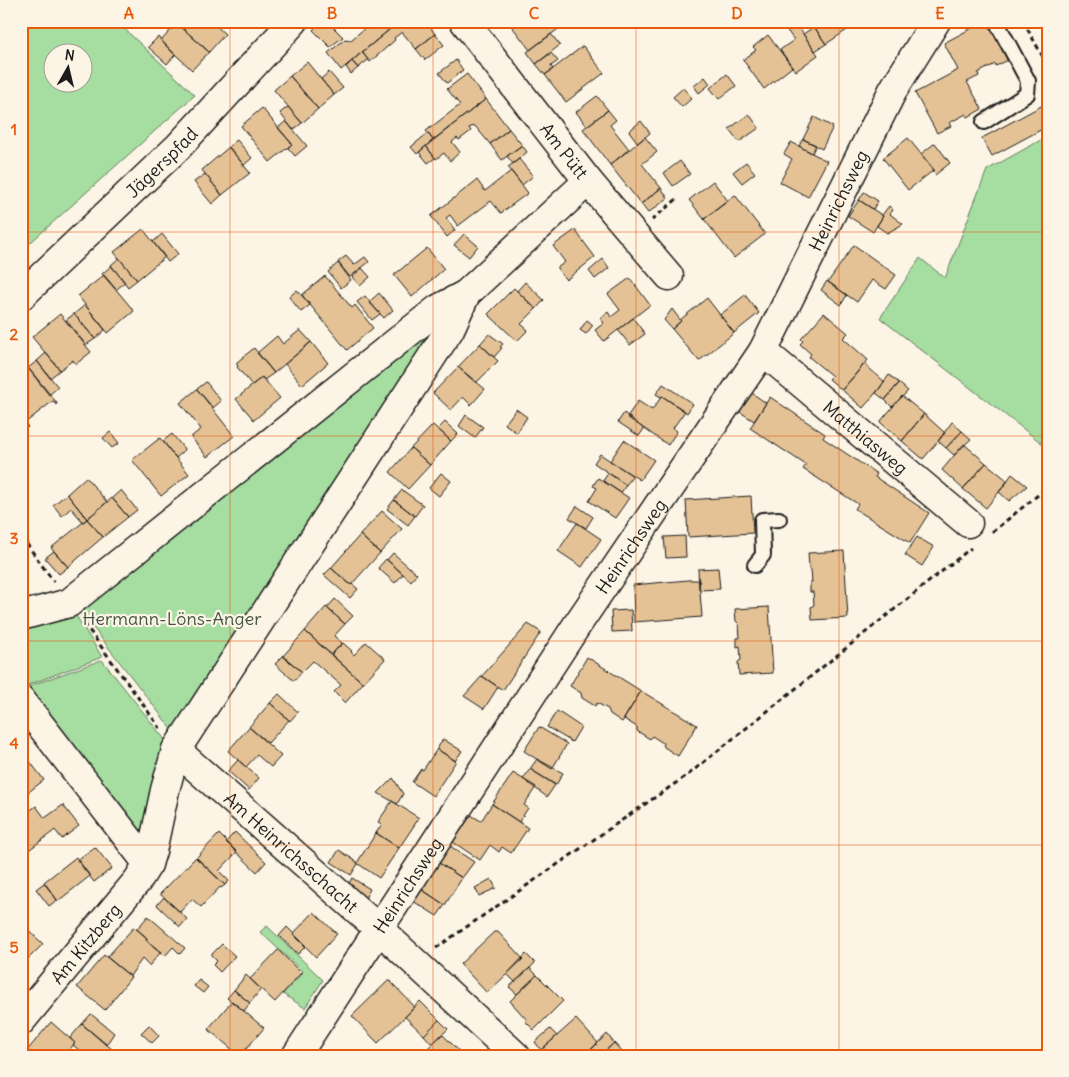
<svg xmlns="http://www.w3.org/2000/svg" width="1069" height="1077" viewBox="0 0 1069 1077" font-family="Delius,sans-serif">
  <rect width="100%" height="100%" fill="#fcf5e5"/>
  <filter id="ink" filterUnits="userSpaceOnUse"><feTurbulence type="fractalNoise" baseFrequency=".02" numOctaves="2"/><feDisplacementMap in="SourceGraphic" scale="10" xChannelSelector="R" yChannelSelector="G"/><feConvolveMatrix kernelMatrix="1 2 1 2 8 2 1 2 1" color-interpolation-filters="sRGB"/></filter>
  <g filter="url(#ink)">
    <path fill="#a6dda1" stroke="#617c5e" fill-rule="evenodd" d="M21,21H116L195,95L21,251ZM82,52V82H52V52Z
      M1048,136V448L880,318L920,258L945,278L987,170Z
      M424,335L428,340L177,736L77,607Z
      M75,614L102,657L25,686L21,681V629Z
      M102,660L166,741L142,840L29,686Z
      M267,926L323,980L305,1008L283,994L303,972L260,932Z"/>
    <path fill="#e4c296" stroke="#1c1c1c" d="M179,21H211L225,34L209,52L177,23Z
      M321,21H327L343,37L330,47L313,30Z
      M373,21H393L396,24L341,70L328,53L345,39L351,40Z
      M400,21H426L435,34L416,49L402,32L394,38L395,40L370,62L362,52Z
      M513,21H557L561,27L530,50L510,24Z
      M788,21H794L818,55L796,71L780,50L794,40L783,25Z
      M812,21H854L856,24L826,44L811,22Z
      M985,21H990L1010,59L996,66L995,64L978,73L979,76L967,82L982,109L968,117L966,114L949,123L951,126L937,133L915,93L958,70L944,43Z
      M177,23L209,52L192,70L161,41Z
      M814,27L826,44L815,51L803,34Z
      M435,34L444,45L425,60L416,49Z
      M551,34L560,45L536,64L527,52Z
      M768,35L792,67L764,89L743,60L756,50L753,47Z
      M158,37L175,55L167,64L148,47Z
      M583,46L604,73L566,102L545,75Z
      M362,52L368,60L358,68L352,61Z
      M551,53L558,61L551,66L553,69L545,75L536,64Z
      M456,60L463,70L447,83L439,73Z
      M352,61L358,68L351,74L346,67Z
      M307,62L334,95L318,109L290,76Z
      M329,72L343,88L334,95L321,79Z
      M467,74L486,99L433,140L426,131L460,105L447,89Z
      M727,74L736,86L719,99L710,88Z
      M290,76L318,109L302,123L274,90Z
      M705,77L710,84L699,93L694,86Z
      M683,88L692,98L682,107L673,97Z
      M597,96L608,110L587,126L576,112Z
      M486,99L509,129L490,144L475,126L471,127L469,128L471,131L459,140L457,138L452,142L460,152L450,161L444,153L436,159L426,146Z
      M1045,104L1048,110V126L992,156L982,138Z
      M288,107L302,123L293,130L280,113Z
      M262,108L292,144L270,162L241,126Z
      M608,110L616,120L610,125L629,149L610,165L583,129Z
      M749,114L759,128L739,142L729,129Z
      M814,117L833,127L822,149L803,139Z
      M286,121L307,146L295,156L288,148L292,144L278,128Z
      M641,121L650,133L638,143L629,131Z
      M509,129L522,145L502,160L490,144Z
      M428,133L433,140L417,154L411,147Z
      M645,137L657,152L642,164L661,188L641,204L610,165Z
      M908,138L934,170L908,190L883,158Z
      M803,139L816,145L812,153L799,146Z
      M237,140L252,158L244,165L228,147Z
      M791,142L827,161L808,197L780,182L792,159L784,154Z
      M935,143L950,163L935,175L932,172L934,170L921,154Z
      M522,145L527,152L513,164L507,156Z
      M426,146L435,158L428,163L419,152Z
      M229,147L250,173L222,195L202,170Z
      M519,159L533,176L522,185L508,167Z
      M680,161L690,174L673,186L664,173Z
      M746,162L755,173L742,183L733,172Z
      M511,171L528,193L501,213L491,201L458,226L450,215L446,218L455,230L447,237L431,216L477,180L485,191Z
      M205,174L222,195L212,204L194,182Z
      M713,181L728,201L704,219L689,200Z
      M661,188L668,198L648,213L641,204Z
      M864,192L878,201L873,209L859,200Z
      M735,195L765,234L734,258L704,219Z
      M859,200L883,216L873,232L848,216Z
      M889,206L893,210L890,214L903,224L887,233L877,226L883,216L882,215Z
      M143,229L165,257L137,280L114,252Z
      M575,230L595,257L566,280L557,268L565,262L553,246Z
      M162,234L178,254L168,262L153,242Z
      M464,234L478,246L469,257L454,245Z
      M854,245L896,275L886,289L872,280L857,302L828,282Z
      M427,248L444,269L412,297L394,275Z
      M346,256L354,265L365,257L369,262L350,277L338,262Z
      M119,258L137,280L128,287L111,265Z
      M603,259L609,268L595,279L589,271Z
      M338,263L351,280L341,288L328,272Z
      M111,266L125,282L116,290L102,274Z
      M362,268L370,277L360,286L352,277Z
      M104,275L134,311L108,333L78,296Z
      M325,276L352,308L355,305L373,328L347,350L302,295Z
      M630,278L650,305L604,341L595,330L604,323L600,318L608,312L611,317L620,310L608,294Z
      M827,281L847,295L841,305L821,290Z
      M525,282L544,300L536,309L517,291Z
      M514,288L536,309L521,324L528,330L517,341L488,314Z
      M297,290L310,305L301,312L289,297Z
      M379,293L393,310L384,318L369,302Z
      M745,295L759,313L734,333L720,315Z
      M365,296L380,314L372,320L357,302Z
      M707,298L734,333L699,361L672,329L681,321L680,320Z
      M85,305L105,330L95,339L74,314Z
      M672,309L681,321L672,329L664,320Z
      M824,313L848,333L843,338L868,360L842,390L829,379L832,376L809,357L811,354L800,344L803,341L801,339Z
      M60,314L91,352L76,364L73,360L60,370L32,337Z
      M74,314L95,339L86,345L66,320Z
      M633,318L645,334L630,345L618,330Z
      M587,320L593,325L586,334L580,330Z
      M300,330L311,342L274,373L257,353L277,336L283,344Z
      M489,334L503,344L500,347L502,348L494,357L480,344Z
      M311,342L328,363L302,385L285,364Z
      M480,344L498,361L476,383L458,367Z
      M254,348L274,373L264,380L262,377L252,385L237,367L238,366L236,363Z
      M46,353L60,370L50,378L37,361Z
      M37,361L58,387L49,395L28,368Z
      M25,364L57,403L56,405L53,401L25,423L28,427L27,428L21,422V367Z
      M864,364L885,382L863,408L842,390Z
      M458,367L485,389L471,405L463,397L451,410L433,393Z
      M889,375L899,383L885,400L876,393Z
      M262,377L280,398L254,420L236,399Z
      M206,382L221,401L213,408L197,389Z
      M899,383L908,391L892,407L885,400Z
      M663,384L693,404L687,413L662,396L661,397L656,394Z
      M197,389L234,436L207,457L191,437L201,429L180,403Z
      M749,391L766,403L754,421L737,410Z
      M662,396L685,411L673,428L677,431L668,445L627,417L638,401L652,410Z
      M902,396L924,414L902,441L880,422Z
      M770,397L825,434L823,438L877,474L875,477L929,513L910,543L855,509L858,504L803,469L806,465L750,428Z
      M516,409L527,417L517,433L505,424Z
      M624,413L644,429L639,436L618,422Z
      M924,414L945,433L923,459L902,441Z
      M466,415L483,427L475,438L459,426Z
      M445,422L458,434L451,441L438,429Z
      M952,422L962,431L946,448L938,441Z
      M433,425L451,441L430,465L411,448Z
      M962,431L971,439L954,455L946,448Z
      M110,432L119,443L112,448L103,438Z
      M172,434L185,450L176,458L163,441Z
      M160,438L189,474L161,496L132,460Z
      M624,440L654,460L640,480L610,461Z
      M964,444L986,463L963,489L942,470Z
      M411,448L430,465L408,489L390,472Z
      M600,454L633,476L626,485L594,463Z
      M986,463L1008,481L986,508L963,489Z
      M441,473L451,481L439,496L429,488Z
      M608,473L626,485L621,493L603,481Z
      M1012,474L1027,486L1009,501L999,492Z
      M86,477L107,502L87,519L67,494Z
      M598,478L629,498L615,518L589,501L597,488L593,486Z
      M121,490L137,510L128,517L112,498Z
      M402,490L423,505L415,516L394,500Z
      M67,494L87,519L83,522L71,508L62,516L53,505Z
      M751,496L753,533L688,537L686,500Z
      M112,498L128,517L103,537L87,519Z
      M394,500L415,516L408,525L387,509Z
      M577,506L593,517L586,528L569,518Z
      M382,511L402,529L380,553L360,535Z
      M87,519L103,537L68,567L51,548Z
      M577,523L601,539L582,567L558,551Z
      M360,535L380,553L351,585L331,568Z
      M685,536L686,557L666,558L664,537Z
      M917,537L934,547L922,566L905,555Z
      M54,551L68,567L59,574L45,558Z
      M844,551L848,618L812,620L811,607L814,605L813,592H810V582H812L811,570L809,567L808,553Z
      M393,553L417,574L411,581L387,560Z
      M386,559L403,574L395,583L378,568Z
      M331,568L351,585L352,584L358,589L350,598L324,575Z
      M718,568L720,589L699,590L698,569Z
      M688,580H699L702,617L634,622L633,585Z
      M335,599L353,616L345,624L327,608Z
      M326,607L345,624L334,636L342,643L331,655L305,631Z
      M769,607L773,673L739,675L738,662L741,660L740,646L737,647V638H740L739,624L736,621L735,609Z
      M631,610L632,631L612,632L611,611Z
      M528,624L541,632L503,690L482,676Z
      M305,631L363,683L345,703L334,692L341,685L313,661L302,672L283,656Z
      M366,642L385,659L363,683L331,655L343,643L352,651L351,652L354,655Z
      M283,656L302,672L294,681L275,664Z
      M587,657L641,691L622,722L610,714L608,709L597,703L595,706L582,698L581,693L570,686Z
      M482,676L498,687L484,709L464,696Z
      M641,691L697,725L678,756L664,747L663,743L652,736L650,739L637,731V727L624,719Z
      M279,694L298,712L290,721L270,703Z
      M270,703L289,720L268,743L249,727Z
      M557,711L581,727L572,742L547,727Z
      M249,727L281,756L271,767L257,755L246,767L228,751Z
      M539,727L567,744L552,769L524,751Z
      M443,739L462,751L455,761L437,749Z
      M437,749L456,761L433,796L412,782L421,769L423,770Z
      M21,750L28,759L21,764Z
      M28,759L44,780L26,794L21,787V764Z
      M537,759L563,773L556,785L530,769Z
      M238,760L259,778L249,790L228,771Z
      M530,769L555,785L547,797L523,779Z
      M513,773L536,787L524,805L528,808L519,822L492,804Z
      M393,778L403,794L397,804L378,793Z
      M392,801L419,818L399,848L376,833L382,824L378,822Z
      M492,804L528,828L511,853L502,847L499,852L490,845L480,860L453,842L471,815L481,821Z
      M63,805L79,826L62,839L55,830L21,856V817L36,806L45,818Z
      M235,832L266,862L257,872L226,842Z
      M376,833L399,848L379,878L357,863Z
      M219,834L237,852L219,871L229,881L225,885L196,858Z
      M450,846L474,862L462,878L439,863Z
      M95,847L112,868L94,882L77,860Z
      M339,850L357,862L358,864L351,875L331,862Z
      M76,857L90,876L58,901L44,882Z
      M196,857L225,885L221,888L220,887L201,907L192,899L180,912L160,894Z
      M439,863L462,878L445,905L421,889Z
      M352,878L370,889L365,898L347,887Z
      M491,879L496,888L479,896L475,888Z
      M44,883L57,900L49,906L36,889Z
      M421,889L445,905L437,916L413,901Z
      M164,897L187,919L180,927L157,905Z
      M314,912L337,934L316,957L293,934Z
      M148,916L185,948L180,954L173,947L165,956L146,940L147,938L137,929Z
      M21,923L43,944L21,966Z
      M134,927L147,938L146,940L161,952L149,966L142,959L130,976L107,957Z
      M287,927L306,946L298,954L279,936Z
      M494,932H498L523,959L487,993L460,964Z
      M222,944L235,956L220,972L213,965L217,961L211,955Z
      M278,950L301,973L275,1002L250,979Z
      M526,954L535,963L515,982L507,974Z
      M104,955L131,977L105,1010L77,987Z
      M530,968L537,975L517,994L509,987Z
      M246,975L261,989L250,1003L234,990Z
      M537,975L563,1001L534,1030L525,1021L527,1020L510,1001Z
      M199,980L208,987L203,993L194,986Z
      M389,980L415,1007L378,1043L352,1016Z
      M234,990L250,1003L244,1011L227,998Z
      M232,1001L264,1028L240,1056L208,1029Z
      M420,1001L439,1020L424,1035L405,1017Z
      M91,1014L114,1033L106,1045L82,1024Z
      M576,1019L598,1043L584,1056H547L541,1050Z
      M439,1020L448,1029L432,1044L424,1035Z
      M51,1022L75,1043L64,1056H29L25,1053Z
      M82,1024L112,1049L106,1056H86L73,1045L75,1043L70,1038Z
      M149,1025L159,1036L152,1043L141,1033Z
      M550,1029L557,1036L541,1050L535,1042Z
      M442,1034L464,1056H420Z
      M607,1034L614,1043L600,1056H587L586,1054Z
      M614,1043L623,1053L620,1056H600Z"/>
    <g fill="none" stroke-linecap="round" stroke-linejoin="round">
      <g stroke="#1c1c1c" stroke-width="18">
        <path id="lane" d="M984,122L1027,94L1028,81L996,21
          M755,565L763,555L762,520L779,519"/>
      </g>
      <g stroke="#1c1c1c" stroke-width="31">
        <g id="street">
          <path id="s1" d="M464,21L588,181L669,276"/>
          <path id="s2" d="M21,296L178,147L294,21"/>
          <path id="s3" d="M763,351L968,523"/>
          <path d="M21,616L69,603L438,309L466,294L588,181"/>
          <path d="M21,700L148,864"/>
          <path id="s4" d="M176,750L380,930L516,1056"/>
          <path id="s5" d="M21,1021L138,880L148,864L152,851L165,790L176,750L450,329L466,294"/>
          <path id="s6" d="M296,1056L577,625L763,351L893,90L936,21"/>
        </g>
      </g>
      <path stroke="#1c1c1c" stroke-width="3" stroke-dasharray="5 4" stroke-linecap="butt" d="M1023,21L1048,66
        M652,220L678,198
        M992,532L1048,487
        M21,536L54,582
        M84,623L160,728
        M436,948L689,774L971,548"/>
      <use href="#lane" stroke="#fcf5e5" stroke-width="14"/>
      <use href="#street" stroke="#fcf5e5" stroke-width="28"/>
    </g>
  </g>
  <path fill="none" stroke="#e8590c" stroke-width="1" stroke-opacity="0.55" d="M230,21V1056M433,21V1056M636,21V1056M839,21V1056M21,232H1048M21,436H1048M21,641H1048M21,845H1048"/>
  <g text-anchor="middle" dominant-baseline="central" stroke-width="4.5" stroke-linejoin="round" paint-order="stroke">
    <g font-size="18" fill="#1c1c1c" stroke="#fcf5e5">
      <text stroke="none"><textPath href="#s1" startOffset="164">Am Pütt</textPath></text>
      <text stroke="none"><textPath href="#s2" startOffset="194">Jägerspfad</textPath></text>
      <text stroke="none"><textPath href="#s6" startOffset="1014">Heinrichsweg</textPath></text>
      <text stroke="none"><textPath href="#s3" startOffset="134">Matthiasweg</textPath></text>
      <text stroke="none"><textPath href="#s6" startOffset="610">Heinrichsweg</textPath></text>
      <text stroke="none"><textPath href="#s4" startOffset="154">Am Heinrichsschacht</textPath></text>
      <text stroke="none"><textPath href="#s6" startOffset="204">Heinrichsweg</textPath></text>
      <text stroke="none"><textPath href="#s5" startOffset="101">Am Kitzberg</textPath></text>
    </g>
    <g font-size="18" fill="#455644" stroke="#fcf5e5">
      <text x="172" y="618">Hermann-Löns-Anger</text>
    </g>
  </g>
  <rect width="1069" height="1077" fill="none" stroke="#fcf5e5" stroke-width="55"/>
  <g transform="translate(68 68) rotate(8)"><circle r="24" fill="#fcf5e5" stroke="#a29e95"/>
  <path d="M0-4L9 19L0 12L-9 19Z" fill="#1c1c1c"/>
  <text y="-8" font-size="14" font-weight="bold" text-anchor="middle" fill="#1c1c1c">N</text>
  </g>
  <rect x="28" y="28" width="1014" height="1022" fill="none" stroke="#e8590c" stroke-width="2"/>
  <g font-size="16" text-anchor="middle" font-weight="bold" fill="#e8590c">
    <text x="129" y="19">A</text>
    <text x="332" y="19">B</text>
    <text x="534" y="19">C</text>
    <text x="737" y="19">D</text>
    <text x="940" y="19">E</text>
    <text x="14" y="135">1</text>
    <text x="14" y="340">2</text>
    <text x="14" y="544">3</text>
    <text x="14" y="749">4</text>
    <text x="14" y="953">5</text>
  </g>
</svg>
